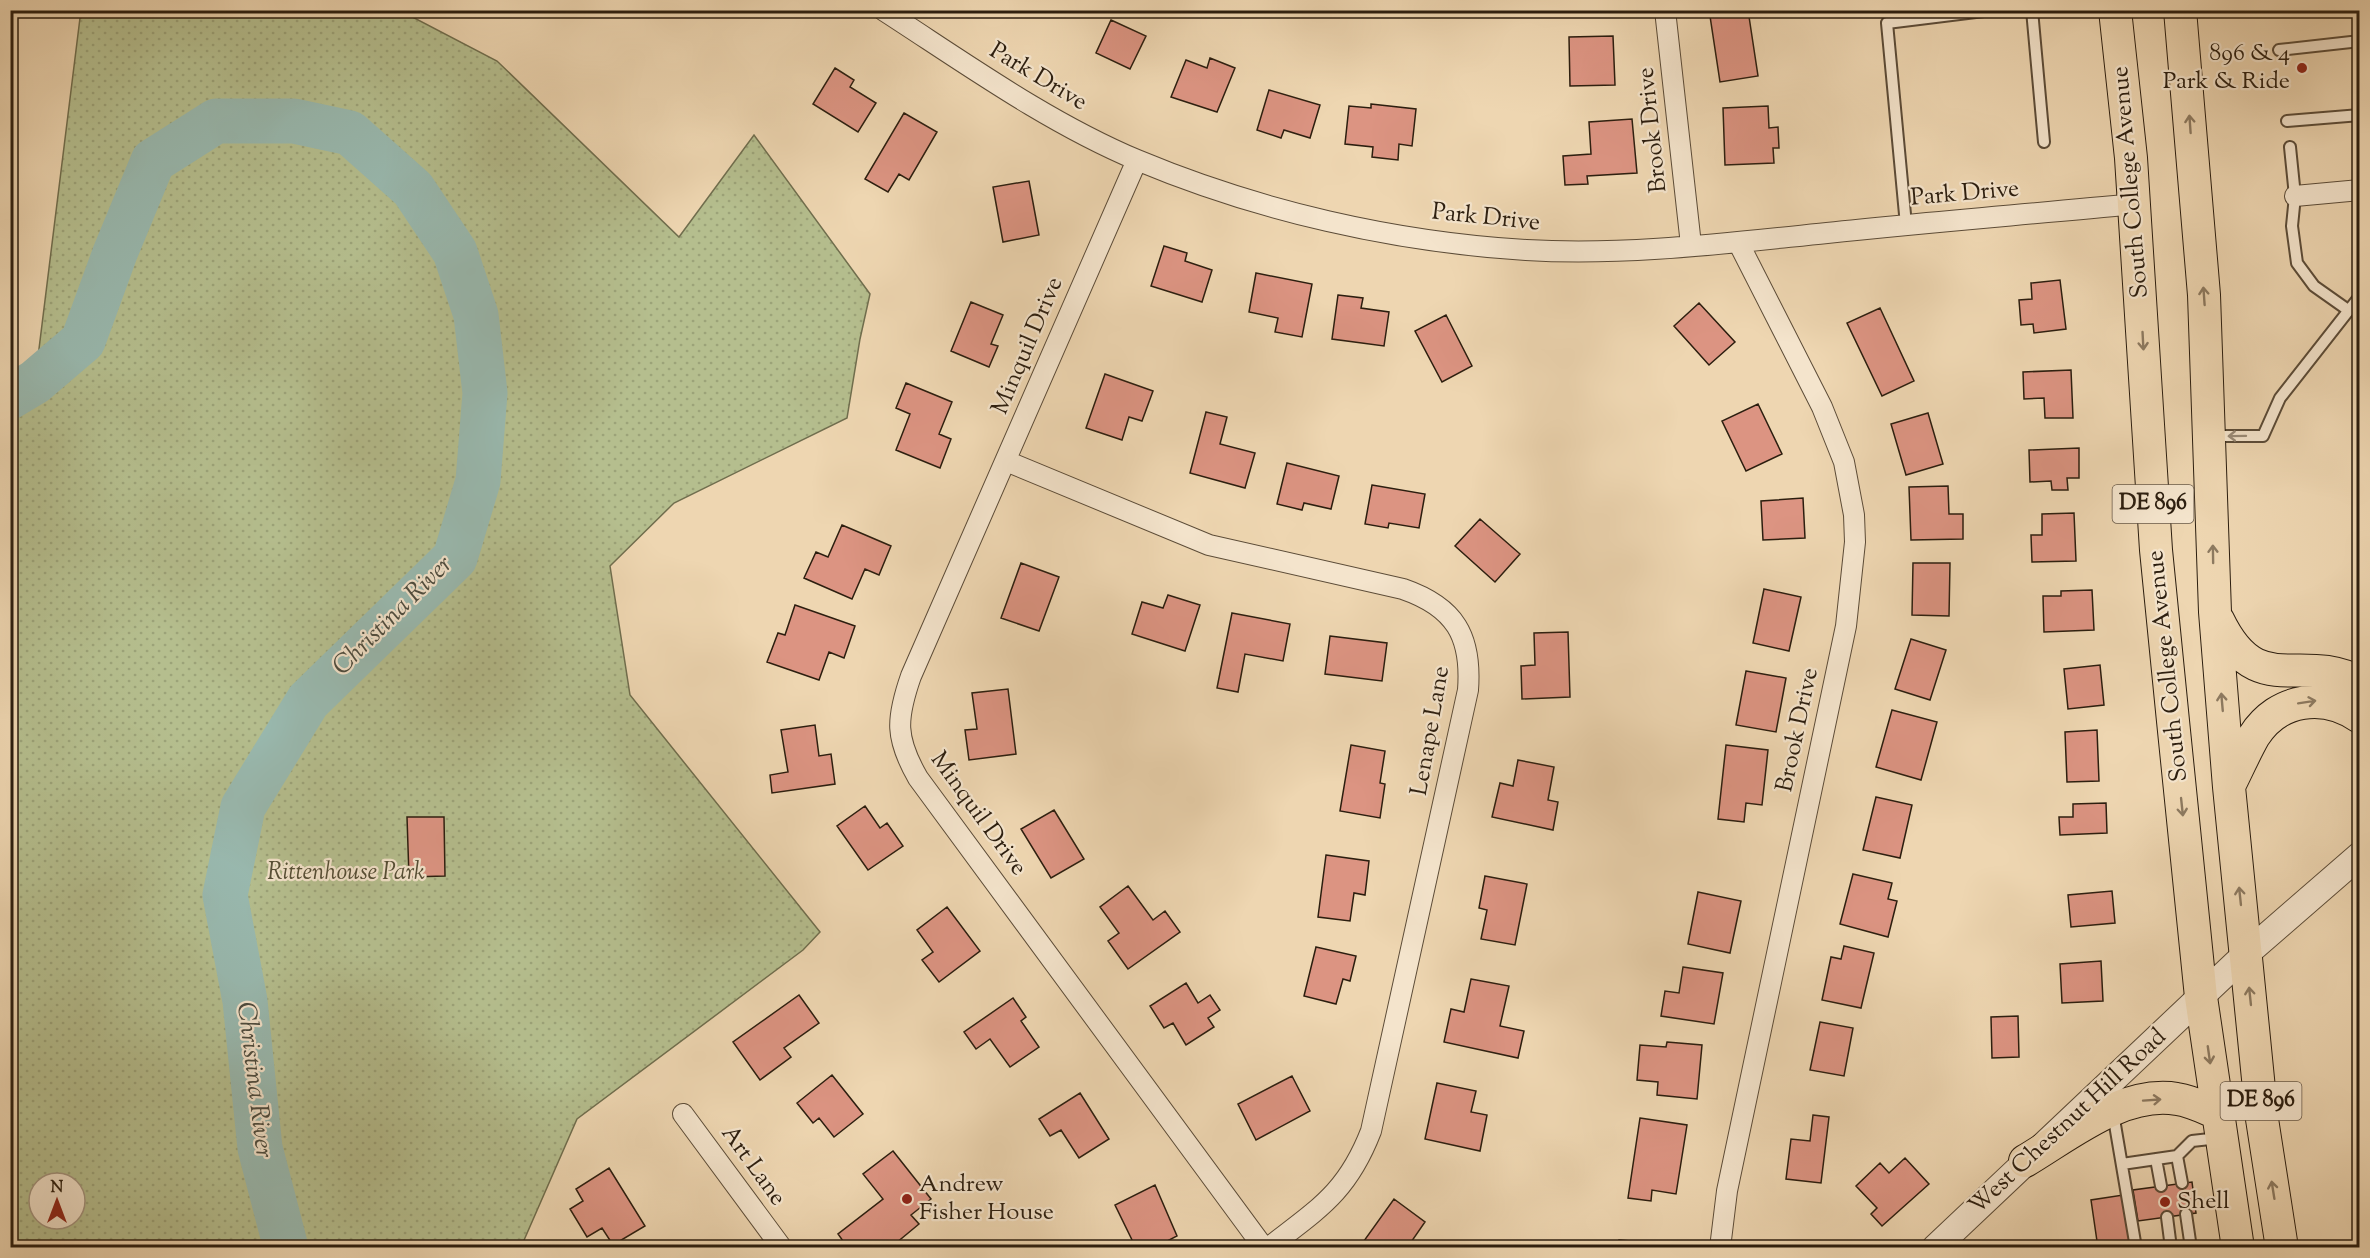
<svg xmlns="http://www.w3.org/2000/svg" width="2370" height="1258" viewBox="0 0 2370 1258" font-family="'Sorts Mill Goudy',serif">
  <defs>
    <pattern id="park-dots" width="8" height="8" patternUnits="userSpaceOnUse" patternTransform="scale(1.5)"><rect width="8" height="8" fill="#b5be8e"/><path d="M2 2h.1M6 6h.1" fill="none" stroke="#9ca379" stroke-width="1.8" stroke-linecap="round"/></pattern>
  </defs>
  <rect width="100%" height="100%" fill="#eed6b1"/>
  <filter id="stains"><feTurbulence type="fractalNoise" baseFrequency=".00333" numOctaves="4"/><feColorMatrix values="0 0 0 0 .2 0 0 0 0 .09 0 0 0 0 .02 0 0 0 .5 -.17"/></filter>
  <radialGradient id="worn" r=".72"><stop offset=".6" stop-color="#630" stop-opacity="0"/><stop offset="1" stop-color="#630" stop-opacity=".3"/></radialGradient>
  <path fill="url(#park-dots)" stroke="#706e4e" stroke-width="1.5" fill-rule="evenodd" d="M102,10L401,11L497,61L679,237L754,135L870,294L860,339L847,418L674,503L610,566L630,695L820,932L803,950L577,1119L521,1247L11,1248V397L35,381L80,18ZM39,1183H75V1219H39Z"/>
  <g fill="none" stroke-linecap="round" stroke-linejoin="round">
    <path stroke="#99b9af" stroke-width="45" d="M10,397L35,382L83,341L115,253L153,161L216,121H294L350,133L413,189L455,252L476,315L485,393L478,481L455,558L308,701L243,807L225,895L245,1001L260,1148L286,1248"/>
  </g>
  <path fill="#dc9482" stroke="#2c1e0f" stroke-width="1.5" d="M1748,10L1758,76L1720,82L1710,16Z
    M1111,20L1146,36L1130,69L1096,53Z
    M1613,36L1615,85L1570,86L1569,37Z
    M1210,58L1235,68L1217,112L1171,97L1186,60L1207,68Z
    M835,68L854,80L850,87L876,103L858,132L813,104Z
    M1269,90L1320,105L1310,138L1284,130L1281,138L1257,130Z
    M1371,104L1416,109L1412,146L1399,144L1398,160L1372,157L1373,147L1345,144L1349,106L1371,108Z
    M1768,106L1769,128L1778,127L1779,148H1773L1774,163L1725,165L1723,108Z
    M904,113L937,132L909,180L899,174L888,192L865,179Z
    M1632,119L1637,173L1587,176L1588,184L1565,185L1563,156L1591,154L1589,122Z
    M1029,181L1039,235L1003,242L993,187Z
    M1164,246L1187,253L1185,261L1212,270L1202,302L1151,286Z
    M1256,273L1312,284L1302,337L1275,332L1278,318L1249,312Z
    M2060,280L2066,329L2034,333L2033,324L2021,325L2019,300L2032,299L2031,283Z
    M1338,295L1363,298L1361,308L1389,312L1384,346L1332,339Z
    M971,302L1003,315L991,344L998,346L989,367L951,351Z
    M1699,303L1735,342L1709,365L1674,326Z
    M1880,308L1914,381L1882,396L1847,323Z
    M1446,315L1472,366L1442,382L1415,331Z
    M2071,370L2073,418H2045L2044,398L2024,399L2023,372Z
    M1105,374L1153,391L1142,421L1129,417L1122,440L1086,428Z
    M906,383L952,402L939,434L951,439L940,468L896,450L910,414L896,408Z
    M1758,404L1782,454L1746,471L1722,421Z
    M1206,412L1227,417L1220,444L1255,453L1245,488L1190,473Z
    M1928,413L1943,464L1906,475L1891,424Z
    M2079,448V478H2067L2068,490H2052L2051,481L2030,482L2029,450Z
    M1287,463L1339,476L1331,509L1304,503L1302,510L1277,504Z
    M1372,485L1425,494L1419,528L1389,523L1388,528L1365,524Z
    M1948,486L1949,514H1963V539L1911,540L1909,487Z
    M1803,498L1805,538L1763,540L1761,501Z
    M2074,513L2076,561L2032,562L2031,535H2042V514Z
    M1480,519L1520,554L1495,582L1455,546Z
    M842,525L891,546L879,575L865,569L852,599L804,578L816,552L828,557Z
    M1021,563L1059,577L1039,631L1001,618Z
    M1913,563H1950L1949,616L1912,615Z
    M1764,589L1801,597L1789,651L1753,643Z
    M2092,590L2094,630L2044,632L2043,596H2061V591Z
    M1168,595L1200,605L1185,651L1132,634L1142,602L1163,608Z
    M795,605L855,626L844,658L829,652L819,680L767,662L778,633L785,635Z
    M1232,613L1290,624L1283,661L1245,654L1238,692L1217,688Z
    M1568,632L1570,697L1522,699L1521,666L1535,665L1534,633Z
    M1330,636L1387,643L1382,681L1325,674Z
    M1911,639L1946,650L1930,700L1895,689Z
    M2100,665L2104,705L2068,709L2064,669Z
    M1746,671L1786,678L1776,732L1736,725Z
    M1008,689L1016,754L969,760L965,730L977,729L972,693Z
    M1892,710L1937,722L1921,780L1876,767Z
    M815,725L819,756L831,754L835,784L772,793L770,775L788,772L781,730Z
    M2097,730L2099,781L2067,782L2065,732Z
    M1351,745L1385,751L1380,783L1385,784L1380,818L1340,811Z
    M1726,745L1768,750L1762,805L1746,803L1744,822L1718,819Z
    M1518,760L1554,767L1548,800L1558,802L1553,830L1492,817L1500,783L1513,786Z
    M1876,797L1912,805L1900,858L1863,850Z
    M2106,803L2107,833L2060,835L2059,817H2073V804Z
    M865,806L880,828L887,823L903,846L868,870L837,826Z
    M1054,810L1084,859L1051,878L1021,829Z
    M407,817H444L445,876L409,877Z
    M1326,855L1369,861L1365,895L1354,893L1350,921L1318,917Z
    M1853,874L1892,883L1888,899L1897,901L1888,937L1840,924Z
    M1485,876L1527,884L1515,945L1481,939L1487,910L1479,908Z
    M1128,886L1153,920L1165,911L1180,932L1128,969L1108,941L1119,933L1100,907Z
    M2112,891L2115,923L2071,927L2068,895Z
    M1698,892L1741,901L1730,953L1688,944Z
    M947,907L980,951L939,982L922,960L933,952L917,930Z
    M1844,946L1874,953L1861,1008L1822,1000L1831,957L1841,959Z
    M1316,947L1356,956L1350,981L1343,979L1336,1004L1304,996Z
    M2101,961L2103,1001L2062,1003L2060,964Z
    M1683,967L1723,973L1714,1024L1661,1016L1665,991L1679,993Z
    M1471,979L1509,986L1500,1026L1524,1031L1518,1058L1444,1042L1451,1009L1464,1012Z
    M1186,983L1198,1003L1210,995L1220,1010L1208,1018L1214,1027L1186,1045L1173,1023L1164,1028L1150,1006Z
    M799,995L819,1023L784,1048L791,1057L760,1080L733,1042Z
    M1013,998L1026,1017L1021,1021L1039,1047L1010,1067L990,1039L976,1049L964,1032Z
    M2018,1016L2019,1057L1992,1058L1991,1017Z
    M1820,1022L1853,1028L1844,1076L1810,1070Z
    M1667,1042L1702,1045L1697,1099L1657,1095L1658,1082L1637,1080L1640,1045L1666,1047Z
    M832,1075L863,1114L834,1137L819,1118L813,1123L797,1103Z
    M1292,1076L1310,1111L1256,1140L1238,1104Z
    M1437,1083L1476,1091L1471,1112L1487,1115L1480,1151L1425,1139Z
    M1080,1093L1109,1139L1079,1158L1061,1130L1050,1136L1039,1119Z
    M1813,1115L1829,1117L1821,1183L1786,1179L1791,1139L1810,1141Z
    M1640,1118L1687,1125L1676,1194L1652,1190L1651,1201L1628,1198Z
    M893,1151L931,1199L911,1215L919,1224L890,1248H848L838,1234L883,1199L863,1174Z
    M1905,1158L1929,1184L1882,1226L1871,1214L1877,1208L1856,1186L1880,1163L1889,1173Z
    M609,1168L645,1226L613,1245L602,1228L587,1237L570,1209L583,1201L576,1189Z
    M2192,1182L2196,1213L2138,1221L2133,1190Z
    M1155,1185L1177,1236L1154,1248H1136L1115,1205Z
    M2123,1195L2131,1248H2098L2091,1200Z
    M1394,1199L1425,1222L1407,1248H1365L1361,1245Z
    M1619,1240L1667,1244V1248H1618Z"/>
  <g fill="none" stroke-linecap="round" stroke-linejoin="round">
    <g stroke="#5c4c38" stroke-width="14">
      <path id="service" d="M2032,10L2044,142
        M2279,50L2360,41
        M2287,121L2360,115
        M2290,147L2295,196L2292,226L2297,263L2314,286L2348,310
        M1906,225L1887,23L1992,10
        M2213,436H2263L2280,398L2360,296
        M2113,1113L2136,1248
        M2177,1156L2192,1141L2219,1138
        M2156,1159L2161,1186
        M2122,1164L2177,1156L2182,1183
        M2186,1214L2191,1248
        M2167,1217L2171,1248"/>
    </g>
    <g stroke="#5c4c38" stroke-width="22">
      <path id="minor" d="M883,10C965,63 1047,122 1137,160C1259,211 1394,242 1526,250C1626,256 1728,243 1827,233C1929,222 2032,214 2134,204
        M1665,10L1691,245
        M1137,160L911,676C896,719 895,738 918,778L1264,1248
        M2295,196L2360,190
        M1006,461L1209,545L1403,589C1455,607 1472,636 1468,690L1371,1131C1347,1193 1318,1209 1268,1248
        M683,1114L782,1248
        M1720,1248L1727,1191L1846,626L1855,542L1854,515L1844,462L1822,407L1738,242"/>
    </g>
    <g stroke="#5c4c38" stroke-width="28">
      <path id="tertiary" d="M1935,1248L2246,954L2360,855"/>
    </g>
    <g stroke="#2c1e0f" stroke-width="34">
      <path id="primary" d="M2115,10L2131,158L2156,550L2173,721L2201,997L2238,1248
        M2180,10L2204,295L2215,612L2229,787L2262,1119L2282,1248
        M2218,620C2258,703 2300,650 2360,683
        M2229,786C2237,770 2245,752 2254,736C2278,698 2324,692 2360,717
        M2025,1161C2069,1135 2123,1090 2177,1099C2191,1101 2205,1108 2217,1113"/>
    </g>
    <use href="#service" stroke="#f4e4cc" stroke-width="10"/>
    <use href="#minor" stroke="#f4e4cc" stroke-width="20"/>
    <use href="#tertiary" stroke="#f4e4cc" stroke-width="26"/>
    <use href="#primary" stroke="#eed6b1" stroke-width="32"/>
  </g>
  <defs><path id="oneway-shaft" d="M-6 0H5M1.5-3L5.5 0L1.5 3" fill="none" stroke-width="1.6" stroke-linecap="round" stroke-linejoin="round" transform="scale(1.5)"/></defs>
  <g stroke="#8d7a60">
    <use href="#oneway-shaft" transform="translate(2190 124) rotate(-94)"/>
    <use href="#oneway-shaft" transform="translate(2204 296) rotate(-94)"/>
    <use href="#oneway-shaft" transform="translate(2143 341) rotate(87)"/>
    <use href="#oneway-shaft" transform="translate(2213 554) rotate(-91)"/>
    <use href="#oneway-shaft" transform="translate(2222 702) rotate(-95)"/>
    <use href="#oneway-shaft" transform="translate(2307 702) rotate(-9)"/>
    <use href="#oneway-shaft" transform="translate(2182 807) rotate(84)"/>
    <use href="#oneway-shaft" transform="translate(2240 896) rotate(-96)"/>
    <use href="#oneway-shaft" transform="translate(2250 996) rotate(-96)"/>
    <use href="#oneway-shaft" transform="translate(2209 1055) rotate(82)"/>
    <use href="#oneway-shaft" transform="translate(2152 1100) rotate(-4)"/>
    <use href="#oneway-shaft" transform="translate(2273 1190) rotate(-99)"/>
  </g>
  <use stroke="#9a8b77" href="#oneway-shaft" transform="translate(2237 436) rotate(179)"/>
  <g fill="#8f2418" stroke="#f4e4cc" stroke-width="2">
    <circle cx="2302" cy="68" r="6"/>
    <circle cx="907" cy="1199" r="6"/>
    <circle cx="2165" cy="1202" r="6"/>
  </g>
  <g text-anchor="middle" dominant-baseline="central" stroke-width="4.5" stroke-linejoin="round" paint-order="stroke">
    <g fill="#f4e4cc" stroke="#685948" stroke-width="1.5">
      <rect x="2112.5" y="485" width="81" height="38" rx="4.5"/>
      <rect x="2220.5" y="1082" width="81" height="38" rx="4.5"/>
    </g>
    <g font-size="22" font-weight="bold" fill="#2c1e0f">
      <text x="2153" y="504">DE 896</text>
      <text x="2261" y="1101">DE 896</text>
    </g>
    <g font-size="24" fill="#2c1e0f" stroke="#f4e4cc" text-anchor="start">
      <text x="2290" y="54" text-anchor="end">896 &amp; 4<tspan x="2290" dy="28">Park &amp; Ride</tspan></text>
      <text x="919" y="1185">Andrew<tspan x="919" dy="28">Fisher House</tspan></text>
      <text x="2177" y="1202">Shell</text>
    </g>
    <g font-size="24" fill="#2c1e0f" stroke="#f4e4cc">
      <text transform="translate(1038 77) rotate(31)">Park Drive</text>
      <text transform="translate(1653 130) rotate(-96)">Brook Drive</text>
      <text transform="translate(2131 182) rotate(-95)">South College Avenue</text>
      <text transform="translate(1965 194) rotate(-5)">Park Drive</text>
      <text transform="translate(1486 218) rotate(6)">Park Drive</text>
      <text transform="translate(1028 346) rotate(-67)">Minquil Drive</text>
      <text transform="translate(2168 666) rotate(-96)">South College Avenue</text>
      <text transform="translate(1798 730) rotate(-78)">Brook Drive</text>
      <text transform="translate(1431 731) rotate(-80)">Lenape Lane</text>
      <text transform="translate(978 814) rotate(54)">Minquil Drive</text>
      <text transform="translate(2068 1122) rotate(-43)">West Chestnut Hill Road</text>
      <text transform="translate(753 1166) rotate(54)">Art Lane</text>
    </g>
    <g font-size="24" font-style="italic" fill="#554e35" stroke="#f4e4cc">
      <text x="346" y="873">Rittenhouse Park</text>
    </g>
    <g font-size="26" font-style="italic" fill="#4d4c3f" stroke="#f4e4cc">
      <text transform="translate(393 616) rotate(-45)">Christina River</text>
      <text transform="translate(254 1080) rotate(83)">Christina River</text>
    </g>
  </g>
  <rect width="2370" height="1258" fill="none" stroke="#eed6b1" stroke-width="36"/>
  <rect x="12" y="12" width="2346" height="1234" fill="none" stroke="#2c1e0f" stroke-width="3"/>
  <rect x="18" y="18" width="2334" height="1222" fill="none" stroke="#2c1e0f" stroke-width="1.5"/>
  <g transform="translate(57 1201)"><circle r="28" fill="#f4e4cc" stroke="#a49580" stroke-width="1.5"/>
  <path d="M0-4.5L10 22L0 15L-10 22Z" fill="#8f2418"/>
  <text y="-9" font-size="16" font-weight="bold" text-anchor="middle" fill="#2c1e0f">N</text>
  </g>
  <rect width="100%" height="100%" filter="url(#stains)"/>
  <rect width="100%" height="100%" fill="url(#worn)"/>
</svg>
